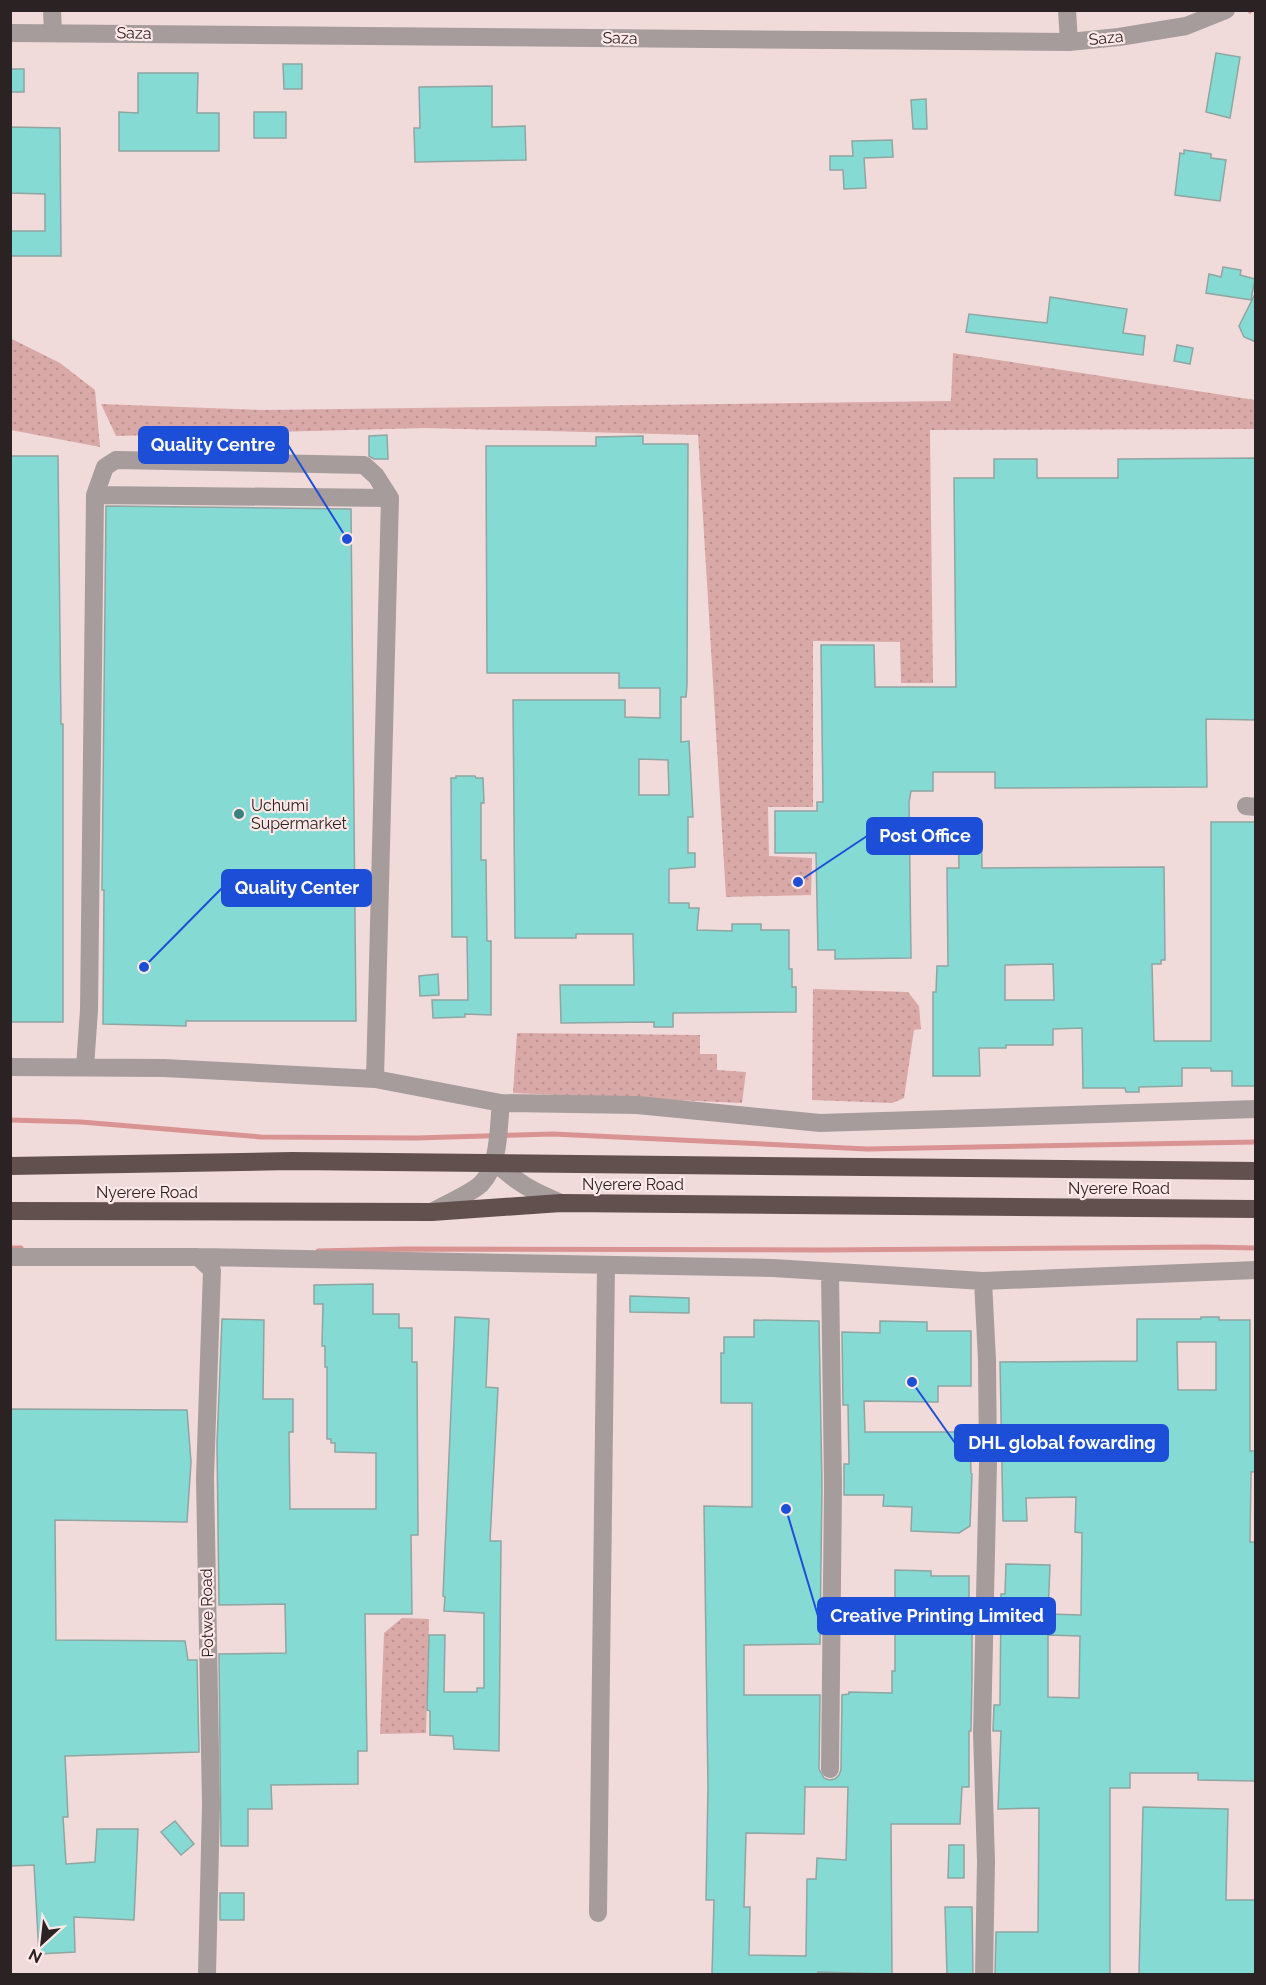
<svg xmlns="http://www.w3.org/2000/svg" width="1266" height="1985" viewBox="0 0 1266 1985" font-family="Raleway,sans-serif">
  <defs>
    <pattern id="grass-dots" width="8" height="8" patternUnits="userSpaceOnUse" patternTransform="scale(1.5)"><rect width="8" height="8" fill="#d9a9a8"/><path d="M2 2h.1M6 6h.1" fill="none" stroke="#ba9190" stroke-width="1.8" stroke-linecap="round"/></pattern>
  </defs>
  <rect width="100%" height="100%" fill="#f1dbda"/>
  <path fill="url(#grass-dots)" d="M10,338L60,363L95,390L100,447L11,430Z
    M953,353L1255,400V429L930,430L933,683H901L900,642L813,641V807H768L769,856L812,858L811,895L726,897L698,435L426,428L116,436L101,404L264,410L951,401Z
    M813,989L908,992L919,1006L921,1029L914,1030L904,1098L892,1103L812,1100Z
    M517,1033L700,1035V1054H717V1070L746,1072L742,1103L513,1093Z
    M402,1618L429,1619L426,1733L380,1734L384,1633Z"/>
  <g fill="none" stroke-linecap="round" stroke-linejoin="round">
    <path stroke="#d99393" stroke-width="5" d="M1250,11L1251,10
      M10,1120L81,1122L261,1137L416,1138L553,1134L867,1149L1256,1142
      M10,1248H21
      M318,1251L405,1249L824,1250L1206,1247L1256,1248"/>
  </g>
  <path fill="#85dbd3" stroke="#8fa5a2" stroke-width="1.5" fill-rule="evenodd" d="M1216,53L1240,57L1230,118L1206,112Z
    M283,64H302V89H284Z
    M10,69H24V92H10Z
    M138,73H198L197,113H219V151H119V112L138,113Z
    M492,86V127L525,126L526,160L415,162L414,128H420L419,87Z
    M926,99L927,129H913L911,100Z
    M254,112H286V138H254Z
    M10,127L60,128L61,256H10V231H45V194L10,193Z
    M892,140L893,157L864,158L866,188L844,189L843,170H830V156H853L852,141Z
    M1184,150L1211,154V158L1226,160L1220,201L1175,195L1180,153L1184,154Z
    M1223,267L1241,270L1240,275L1255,279L1251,300L1206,293L1209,274L1221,277Z
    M1256,292V342L1244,337L1239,326Z
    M1050,297L1127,309L1123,333L1145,336L1143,355L966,332L969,314L1047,323Z
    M1177,345L1193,348L1190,364L1174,361Z
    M387,435L388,459H374L369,456V436Z
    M643,436V444H688L687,685L686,697H681V742L689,741L693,817H688V853H695V867L669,869V903H689V908H699L697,930L732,931V924H761V930H789V969H792V987H796V1012L673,1013V1027H654V1022L561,1023L560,985H634L633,934H576V938H515L513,700H625V717L660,718V688H619V673H487L486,446H596V437ZM639,759L668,760L669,795H639Z
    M10,456H58L61,724H63V1022H10Z
    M1256,458V720L1206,719L1207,787L995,788V772H933V791H911L909,802L911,958L835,959V950H818L816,853H775V811H817V802H823L821,645H874L875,687H956L954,478H994V459H1037V478H1118V459Z
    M106,506L351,509L356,1021H186V1026L103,1024L104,890H102Z
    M456,776H475L476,778H483L484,803H481V860H486L487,941H491V1015L465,1014V1017L433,1018L432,1000H468L467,937H452L451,778H456Z
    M981,822L982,868L1164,867L1165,960H1161V964H1152L1154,1041H1211V822H1256V1086H1232V1071H1211V1068H1182V1086L1139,1087V1092H1126L1125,1088H1083L1082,1028L1053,1029V1045H1006V1048H979L980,1076H933V992H936L937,966H948L947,868H959L958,823ZM1053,964L1054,1000H1005V965Z
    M438,974L439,995L420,996L419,976Z
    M373,1284V1314H399V1328H412V1362H417L418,1535H411L412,1614H365L367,1751H358V1784L271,1785L272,1809H248V1846H221L219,1654L286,1653L285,1604L219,1605L217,1443L222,1319L264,1320L263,1399H293V1432H289L290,1509H376V1453L335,1452V1443H331V1439H327V1367H325V1346H322L323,1304H314V1285Z
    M630,1296L689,1298V1313L630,1312Z
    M455,1317L489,1319L486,1387L498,1388L490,1541H501L499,1751L454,1749L453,1736L430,1735V1711L427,1710L429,1635H445L444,1692H477V1688H484V1613L444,1611L445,1597L443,1596Z
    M1201,1317H1219V1320H1250V1451H1256V1472H1251L1250,1542H1256V1781L1198,1780V1773H1130V1788H1110V1974H995L996,1932H1038L1039,1808L998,1809L1001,1731H993L994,1705H1000L1001,1594H1005L1006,1564L1050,1565L1048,1614L1081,1615L1082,1533L1075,1532L1076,1497L1026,1498L1027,1521H1003L1000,1362L1137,1361V1319H1201ZM1177,1342H1216V1390H1178ZM1048,1635L1080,1636L1079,1698L1048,1697Z
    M754,1320L819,1321L822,1486L820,1644L744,1645V1695H820L819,1769L824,1778L829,1780L835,1779L839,1775L841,1770L842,1695L849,1694V1692L892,1693V1671H895V1570L931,1571V1576H969V1598H972V1680L971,1731H969V1787H962L960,1824H891L892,1974L818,1972L817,1974H712L714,1900H706L708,1787L704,1506L752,1507V1403H721V1353H724V1337H754ZM805,1787H848L846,1860L817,1858L816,1879H807L806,1956L749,1955L750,1907H744L746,1833L804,1834Z
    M880,1321L927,1322V1331H971V1386H938V1402L864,1401L865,1432H970L971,1473L972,1474L970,1526L959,1533L911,1531L912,1507L883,1506L884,1495H844V1464H849L848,1405H843L842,1332L880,1333Z
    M10,1409L187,1410L191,1462L187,1522L55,1520L56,1640L185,1641L188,1660H197L199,1752L65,1756L68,1817H63L66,1864L95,1862L97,1829H138L134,1920L74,1917L75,1952L39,1954L34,1865L10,1866Z
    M1143,1807L1228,1809L1226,1900H1256V1974H1139Z
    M175,1821L194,1844L181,1855L161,1832Z
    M949,1845H964V1878H948Z
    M220,1893H244V1920H220Z
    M945,1907H972L973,1974H947Z"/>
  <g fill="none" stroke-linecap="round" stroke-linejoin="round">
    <path stroke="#a69c9c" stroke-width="18" d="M52,10L53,33
      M1067,10L1069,42
      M10,33L1069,42L1119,37L1186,26L1226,10
      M95,495L390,498
      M1246,806L1256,807
      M10,1067L164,1068L375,1079L501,1103L637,1105L820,1123L1256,1109
      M85,1067L89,1010L95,495L105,467L116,460L364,465L376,476L390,498L375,1079
      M494,1161C515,1182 534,1192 561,1203
      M432,1212C446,1204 470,1194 481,1184C500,1164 498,1129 501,1103
      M10,1257H198L773,1268L983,1281L1256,1270
      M198,1257L212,1270L205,1478L211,1805L207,1974
      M983,1281L987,1360L988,1462L982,1733L986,1861L984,1974
      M830,1769L833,1486L830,1272
      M598,1913L606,1266"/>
    <path stroke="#62504f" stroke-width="18" d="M10,1166L292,1161L1256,1171
      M10,1211L432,1212L561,1203L1256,1209"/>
  </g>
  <circle fill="#3a827b" stroke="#ffe8e7" stroke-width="2" cx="239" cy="814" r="6"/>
  <g text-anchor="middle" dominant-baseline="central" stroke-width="4.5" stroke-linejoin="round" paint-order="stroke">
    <g font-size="16" fill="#2b2323" stroke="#ffe8e7">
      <text transform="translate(134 33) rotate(1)">Saza</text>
      <text transform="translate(620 38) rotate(1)">Saza</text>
      <text transform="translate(1106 38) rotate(-6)">Saza</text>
      <text x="633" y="1184">Nyerere Road</text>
      <text x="1119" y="1188">Nyerere Road</text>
      <text x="147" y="1192">Nyerere Road</text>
      <text transform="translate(207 1613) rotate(-91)">Potwe Road</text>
    </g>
    <g font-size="16" fill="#2b2323" stroke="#ffe8e7" text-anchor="start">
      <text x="251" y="805">Uchumi<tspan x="251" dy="18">Supermarket</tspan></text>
    </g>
  </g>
  <path fill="none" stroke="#1d4ed8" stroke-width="2" d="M347 539L288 445M798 882L867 836M144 967L222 888M912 1382L955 1443M786 1509L818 1616"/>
  <g fill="#1d4ed8" stroke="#ffe8e7" stroke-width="2">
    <circle cx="347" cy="539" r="6"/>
    <circle cx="798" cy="882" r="6"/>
    <circle cx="144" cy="967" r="6"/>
    <circle cx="912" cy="1382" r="6"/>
    <circle cx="786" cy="1509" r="6"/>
  </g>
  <g fill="#1d4ed8" stroke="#1d4ed8" stroke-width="2">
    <rect x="139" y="427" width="149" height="36" rx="6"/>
    <rect x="867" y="818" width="115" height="36" rx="6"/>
    <rect x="222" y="870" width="149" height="36" rx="6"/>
    <rect x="955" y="1425" width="213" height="36" rx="6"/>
    <rect x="818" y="1598" width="237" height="36" rx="6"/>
  </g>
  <g font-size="18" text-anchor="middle" font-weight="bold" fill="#fff">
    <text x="213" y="451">Quality Centre</text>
    <text x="925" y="842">Post Office</text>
    <text x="297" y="894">Quality Center</text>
    <text x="1062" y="1449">DHL global fowarding</text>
    <text x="937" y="1622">Creative Printing Limited</text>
  </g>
  <rect width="1266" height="1985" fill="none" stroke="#2b2323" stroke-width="24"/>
  <g transform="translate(42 1943) rotate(207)" stroke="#ffe8e7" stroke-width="4.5" paint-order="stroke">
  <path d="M0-4.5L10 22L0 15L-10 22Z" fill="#2b2323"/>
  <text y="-9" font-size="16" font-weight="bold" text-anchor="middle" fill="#2b2323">N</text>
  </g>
</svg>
